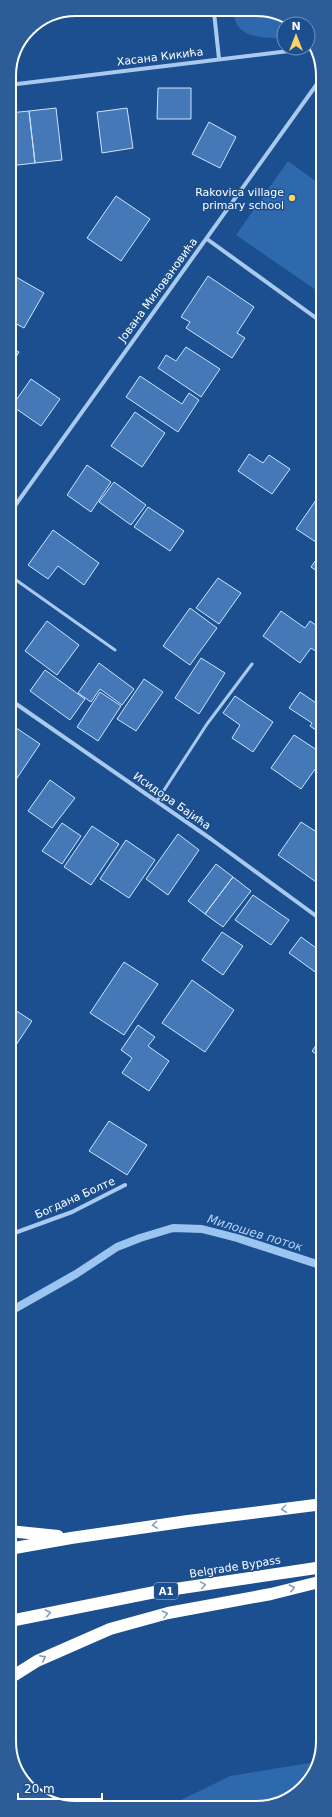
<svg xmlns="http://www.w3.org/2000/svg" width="332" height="1817" viewBox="0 0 332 1817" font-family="'DejaVu Sans',sans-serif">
  <rect width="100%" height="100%" fill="#1b4f8f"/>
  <path fill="#2e69ad" d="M273,11L294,24H284V37C273,39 252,38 243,31C237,28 234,18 233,12Z
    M288,161L322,186L323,295L236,235Z
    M316,1762L306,1785L265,1807H167L230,1776Z"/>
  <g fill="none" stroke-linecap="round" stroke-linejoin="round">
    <path stroke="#9cc4f0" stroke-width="8" d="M9,1312L76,1274L117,1247L140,1238L173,1228L202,1229L237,1238L323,1266"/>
  </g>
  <path fill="#4478b7" stroke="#cfe3fa" d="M158,88H191V119H157Z
    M56,108L62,160L35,163L29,111Z
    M127,108L133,148L102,153L97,112Z
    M29,111L35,163L9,166V113Z
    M209,122L236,137L220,168L192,154Z
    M116,196L150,219L121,261L87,238Z
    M9,273L44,293L24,328L9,320Z
    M208,276L254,307L237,333L245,338L232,358L186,328L190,322L181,317Z
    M9,346L19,352L9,368Z
    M186,347L220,369L201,397L158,368L166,355L176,361Z
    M140,376L182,404L189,393L199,400L178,432L126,397Z
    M31,379L60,399L41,426L12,406Z
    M135,412L165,433L142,467L111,446Z
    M249,454L263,463L269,455L290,469L272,494L238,471Z
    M87,465L111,482L91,512L67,495Z
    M114,482L146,505L131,525L99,502Z
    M323,490V546H322L296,529Z
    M148,507L184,531L170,551L134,527Z
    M53,530L99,563L84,585L58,566L48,579L28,565Z
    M323,550V575L311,567Z
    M218,578L241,593L219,624L196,608Z
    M190,608L217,628L190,665L163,646Z
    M281,611L305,628L310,621L323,630V656L311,648L300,663L263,636Z
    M47,621L79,645L57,675L25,651Z
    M201,658L225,673L199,714L175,698Z
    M99,663L134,689L122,705L100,689L91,702L78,693Z
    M45,670L85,699L70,720L30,691Z
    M144,679L163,692L136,731L117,719Z
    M100,692L121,706L98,741L77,727Z
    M300,692L319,705L323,699V735L310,726L312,723L289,708Z
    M235,696L273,722L253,752L232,738L240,725L223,713Z
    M9,723L40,744L13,784L9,781Z
    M294,735L323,754V758L301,789L271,768Z
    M50,780L75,798L52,828L28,811Z
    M301,822L323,836V872L316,882L278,855Z
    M62,823L81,836L62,864L42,851Z
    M92,826L119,844L91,885L64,867Z
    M178,834L199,850L168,895L146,879Z
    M126,840L155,860L129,898L100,879Z
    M216,864L233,877L205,914L188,901Z
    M233,877L251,891L223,927L205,914Z
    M253,895L289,920L271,945L235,920Z
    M222,932L243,946L223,975L202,960Z
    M301,937L323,953L322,977L289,953Z
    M124,962L158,984L124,1035L90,1013Z
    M192,980L234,1010L205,1052L162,1023Z
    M9,1006L32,1021L10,1054H9Z
    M138,1025L155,1037L148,1046L169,1061L149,1091L122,1073L132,1058L121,1050Z
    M323,1036V1060L312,1051Z
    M109,1121L147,1145L127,1175L89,1151Z"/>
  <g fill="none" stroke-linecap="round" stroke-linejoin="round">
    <path stroke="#a9c9ee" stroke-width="3" d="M9,575L115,650
      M157,801L207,724L252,664"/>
    <path stroke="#a9c9ee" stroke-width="4" d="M214,12L219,59
      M9,85L314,48
      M207,239L323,323
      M9,514L322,77
      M9,699L211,839L323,921
      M9,1235L72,1212L125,1185"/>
    <path stroke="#fff" stroke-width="12" d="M9,1531L58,1536
      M9,1549L71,1538L188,1521L323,1504
      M10,1621L155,1592L323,1567
      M10,1678L37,1661L110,1629L168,1613L271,1594L323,1581"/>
  </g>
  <defs><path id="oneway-chevron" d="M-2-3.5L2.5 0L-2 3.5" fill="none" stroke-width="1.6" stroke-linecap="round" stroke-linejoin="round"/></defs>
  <g stroke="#829ec1">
    <use href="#oneway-chevron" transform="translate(284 1509) rotate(173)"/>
    <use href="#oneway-chevron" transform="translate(155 1525) rotate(172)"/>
    <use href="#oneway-chevron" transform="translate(203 1585) rotate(-9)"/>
    <use href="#oneway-chevron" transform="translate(292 1588) rotate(-13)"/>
    <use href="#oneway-chevron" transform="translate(48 1613) rotate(-11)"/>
    <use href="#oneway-chevron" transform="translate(165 1614) rotate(-14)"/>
    <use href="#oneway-chevron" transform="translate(43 1658) rotate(-26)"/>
  </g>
  <circle fill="#ffd166" stroke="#1b4f8f" stroke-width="1.5" cx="292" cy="198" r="4"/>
  <g text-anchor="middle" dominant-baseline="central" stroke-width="3" stroke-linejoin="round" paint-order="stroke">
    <rect fill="#1b4f8f" stroke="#bbcadd" stroke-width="1" x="154" y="1583" width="24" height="16" rx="3"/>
    <g font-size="10" font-weight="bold" fill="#fff">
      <text x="166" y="1591">A1</text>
    </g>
    <g font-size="11" fill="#fff" stroke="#1b4f8f">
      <text transform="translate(160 57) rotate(-7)">Хасана Кикића</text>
      <text transform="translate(158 290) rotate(-54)">Јована Миловановића</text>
      <text transform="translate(172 801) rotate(35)">Исидора Бајића</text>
      <text transform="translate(75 1198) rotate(-24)">Богдана Болте</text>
      <text transform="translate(235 1567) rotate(-9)">Belgrade Bypass</text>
    </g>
    <g font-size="11" fill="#fff" stroke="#1b4f8f" text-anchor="end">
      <text x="284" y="192">Rakovica village<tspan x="284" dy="13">primary school</tspan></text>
    </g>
    <g font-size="12" font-style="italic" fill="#b5d3f5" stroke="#1b4f8f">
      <text transform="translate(255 1233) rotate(17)">Милошев поток</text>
    </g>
  </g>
  <path d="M0 0H332V1817H0ZM76 16H256A60 60 0 0 1 316 76V1741A60 60 0 0 1 256 1801H76A60 60 0 0 1 16 1741V76A60 60 0 0 1 76 16Z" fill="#2d5d98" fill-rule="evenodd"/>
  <path fill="none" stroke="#fff" stroke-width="2" d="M76 16H256A60 60 0 0 1 316 76V1741A60 60 0 0 1 256 1801H76A60 60 0 0 1 16 1741V76A60 60 0 0 1 76 16Z"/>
  <g transform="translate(296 36)"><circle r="19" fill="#1b4f8f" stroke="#7695bc"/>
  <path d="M0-3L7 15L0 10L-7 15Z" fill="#ffd166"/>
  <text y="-6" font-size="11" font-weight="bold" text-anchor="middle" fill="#ffffff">N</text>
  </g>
  <path d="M18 1793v6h84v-6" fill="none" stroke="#ffffff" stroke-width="2"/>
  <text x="24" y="1793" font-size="12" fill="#ffffff" stroke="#1b4f8f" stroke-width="3" paint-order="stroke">20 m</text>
</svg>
